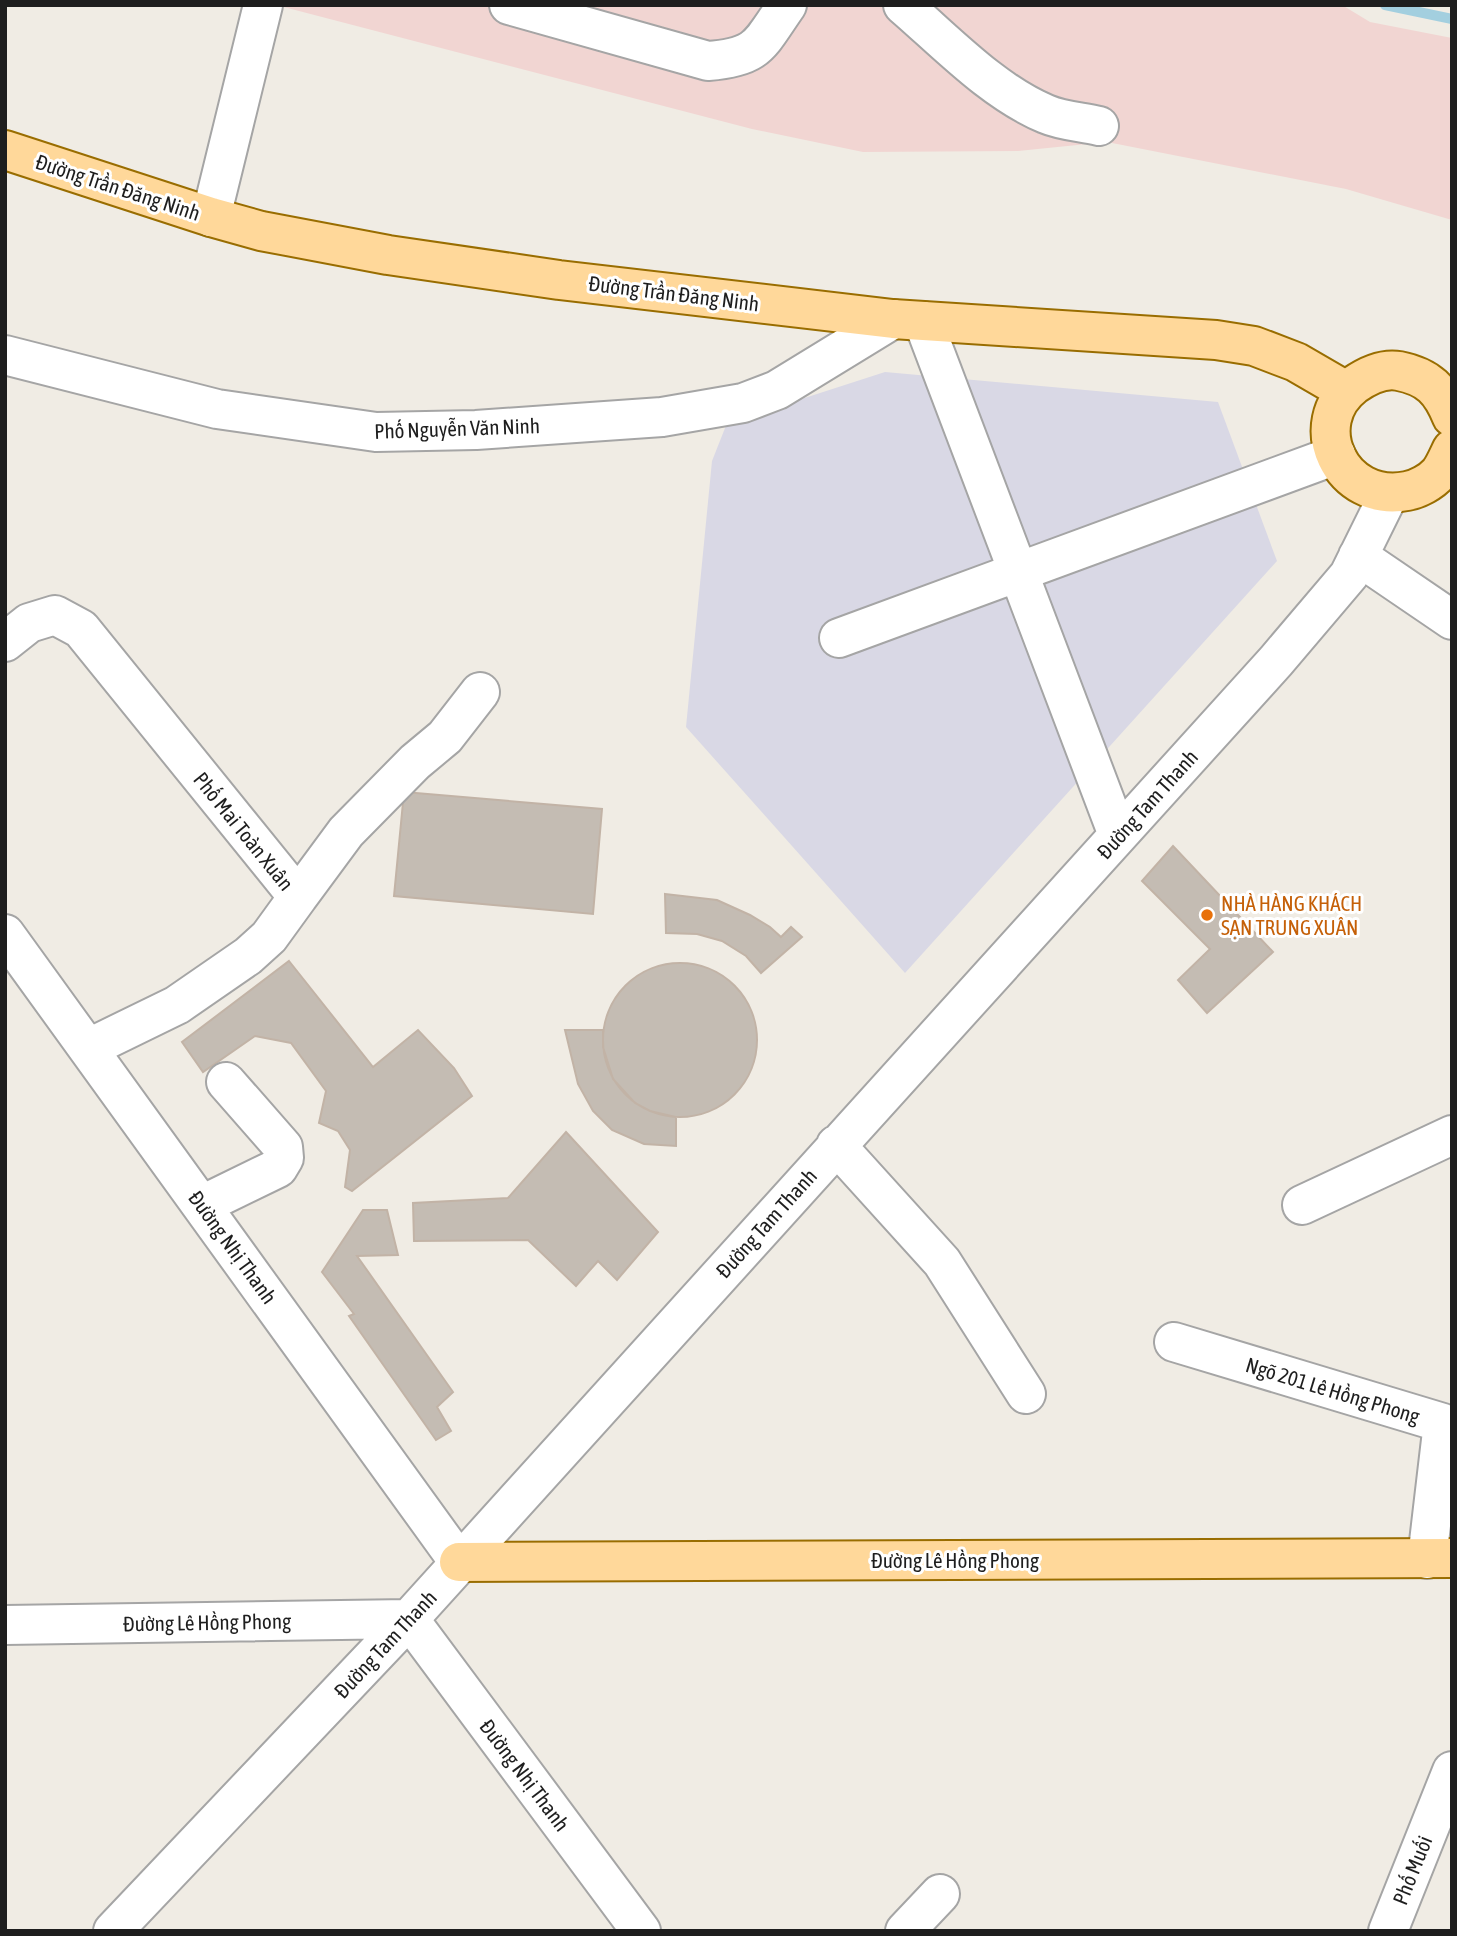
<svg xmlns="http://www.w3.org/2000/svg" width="1457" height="1936" viewBox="0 0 1457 1936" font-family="'Asap Condensed',sans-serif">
  <rect width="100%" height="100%" fill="#f0ece4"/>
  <path fill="#f1d5d2" d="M276,5H1342L1370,22L1452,38V220L1346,189L1107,142L1018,151L863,152L752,129Z"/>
  <path fill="#d9d8e5" d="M885,372L1218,402L1277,561L905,973L686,727L712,461L727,423Z"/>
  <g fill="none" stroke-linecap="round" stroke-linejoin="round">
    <path stroke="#a3cfdf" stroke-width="10" d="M1385,5L1452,19"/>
  </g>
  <path fill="#c4bcb3" stroke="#c2b3a6" stroke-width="2" d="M404,792L602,809L593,914L394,896Z
    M1173,846L1273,952L1207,1013L1178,980L1210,949L1142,881Z
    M665,894L717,900L750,915L770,927L781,937L791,927L802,937L761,973L746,956L722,941L697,934L666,933Z
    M289,961L373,1067L418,1030L454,1068L472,1096L352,1191L345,1187L350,1150L338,1131L319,1123L326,1091L291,1043L255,1036L203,1072L182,1042Z
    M603 1040a77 77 0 1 1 154 0a77 77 0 1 1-154 0Z
    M565,1030H603V1047L613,1079L635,1103L650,1111L676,1117V1146L644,1144L612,1130L593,1111L578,1084Z
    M566,1132L658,1232L617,1280L598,1261L576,1286L528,1240L414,1241L413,1203L508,1198Z
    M363,1210H387L398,1255L357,1256L453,1392L437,1407L451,1431L436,1440L349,1316L354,1314L322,1272Z"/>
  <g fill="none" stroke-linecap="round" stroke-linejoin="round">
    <g stroke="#a5a5a5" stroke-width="42">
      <path id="minor" d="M509,5L708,61C759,57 759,45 787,5
        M903,5C946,42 993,92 1046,114C1062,121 1082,122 1099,126
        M211,217L263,5
        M923,321L1118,835
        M5,355L217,409L376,432L476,430L662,417L743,403L777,390L893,319
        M1358,556L1452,620
        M839,638L1336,455
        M5,642L29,623L55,615L81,629L298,897L269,937L248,956L177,1005L89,1048
        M298,897L346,832L415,762L445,737L480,692
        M5,934L459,1562
        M836,1145L942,1262L1026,1394
        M202,1205L278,1168L284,1158L283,1147L226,1082
        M1302,1205L1452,1135
        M1174,1342L1443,1423L1427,1559
        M5,1625L409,1619L641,1931
        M113,1931L409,1619L1276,661L1349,575L1389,494
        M905,1931L940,1894
        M1388,1931L1452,1771"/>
    </g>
    <g stroke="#996d00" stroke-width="42">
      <path id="major" d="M5,150L211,217L261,231L388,255L559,280L893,319L1216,340L1254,346L1296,362L1346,391
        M1452,417C1441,390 1429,377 1399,371C1383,368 1367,376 1354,385C1304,423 1340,504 1407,491C1418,489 1431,482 1439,473C1444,467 1448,457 1452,449
        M459,1562L1452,1558"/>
    </g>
    <use href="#minor" stroke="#fff" stroke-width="38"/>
    <use href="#major" stroke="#ffd89a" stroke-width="38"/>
  </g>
  <circle fill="#e8710a" stroke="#fff" stroke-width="2.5" cx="1207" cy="915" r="7"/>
  <g text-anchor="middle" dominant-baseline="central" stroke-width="6" stroke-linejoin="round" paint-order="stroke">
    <g font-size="21" fill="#1e1e1e" stroke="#fff">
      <text transform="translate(118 187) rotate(18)">Đường Trần Đăng Ninh</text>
      <text transform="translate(674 293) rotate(7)">Đường Trần Đăng Ninh</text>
      <text transform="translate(457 428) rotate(-2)">Phố Nguyễn Văn Ninh</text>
      <text transform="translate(1147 804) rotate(-48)">Đường Tam Thanh</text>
      <text transform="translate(244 831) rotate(51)">Phố Mai Toàn Xuân</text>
      <text transform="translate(766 1223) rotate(-48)">Đường Tam Thanh</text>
      <text transform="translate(233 1247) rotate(54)">Đường Nhị Thanh</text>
      <text transform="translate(1333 1390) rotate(17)">Ngõ 201 Lê Hồng Phong</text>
      <text x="955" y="1560">Đường Lê Hồng Phong</text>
      <text transform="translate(207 1622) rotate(-1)">Đường Lê Hồng Phong</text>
      <text transform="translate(385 1644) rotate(-47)">Đường Tam Thanh</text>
      <text transform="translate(525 1775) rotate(53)">Đường Nhị Thanh</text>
      <text transform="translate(1412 1870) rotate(-68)">Phố Muối</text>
    </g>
    <g font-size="21" fill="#c56008" stroke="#fff" text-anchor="start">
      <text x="1221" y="903">NHÀ HÀNG KHÁCH<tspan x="1221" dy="24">SẠN TRUNG XUÂN</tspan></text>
    </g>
  </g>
  <rect width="1457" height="1936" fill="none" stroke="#1e1e1e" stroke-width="14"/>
</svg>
